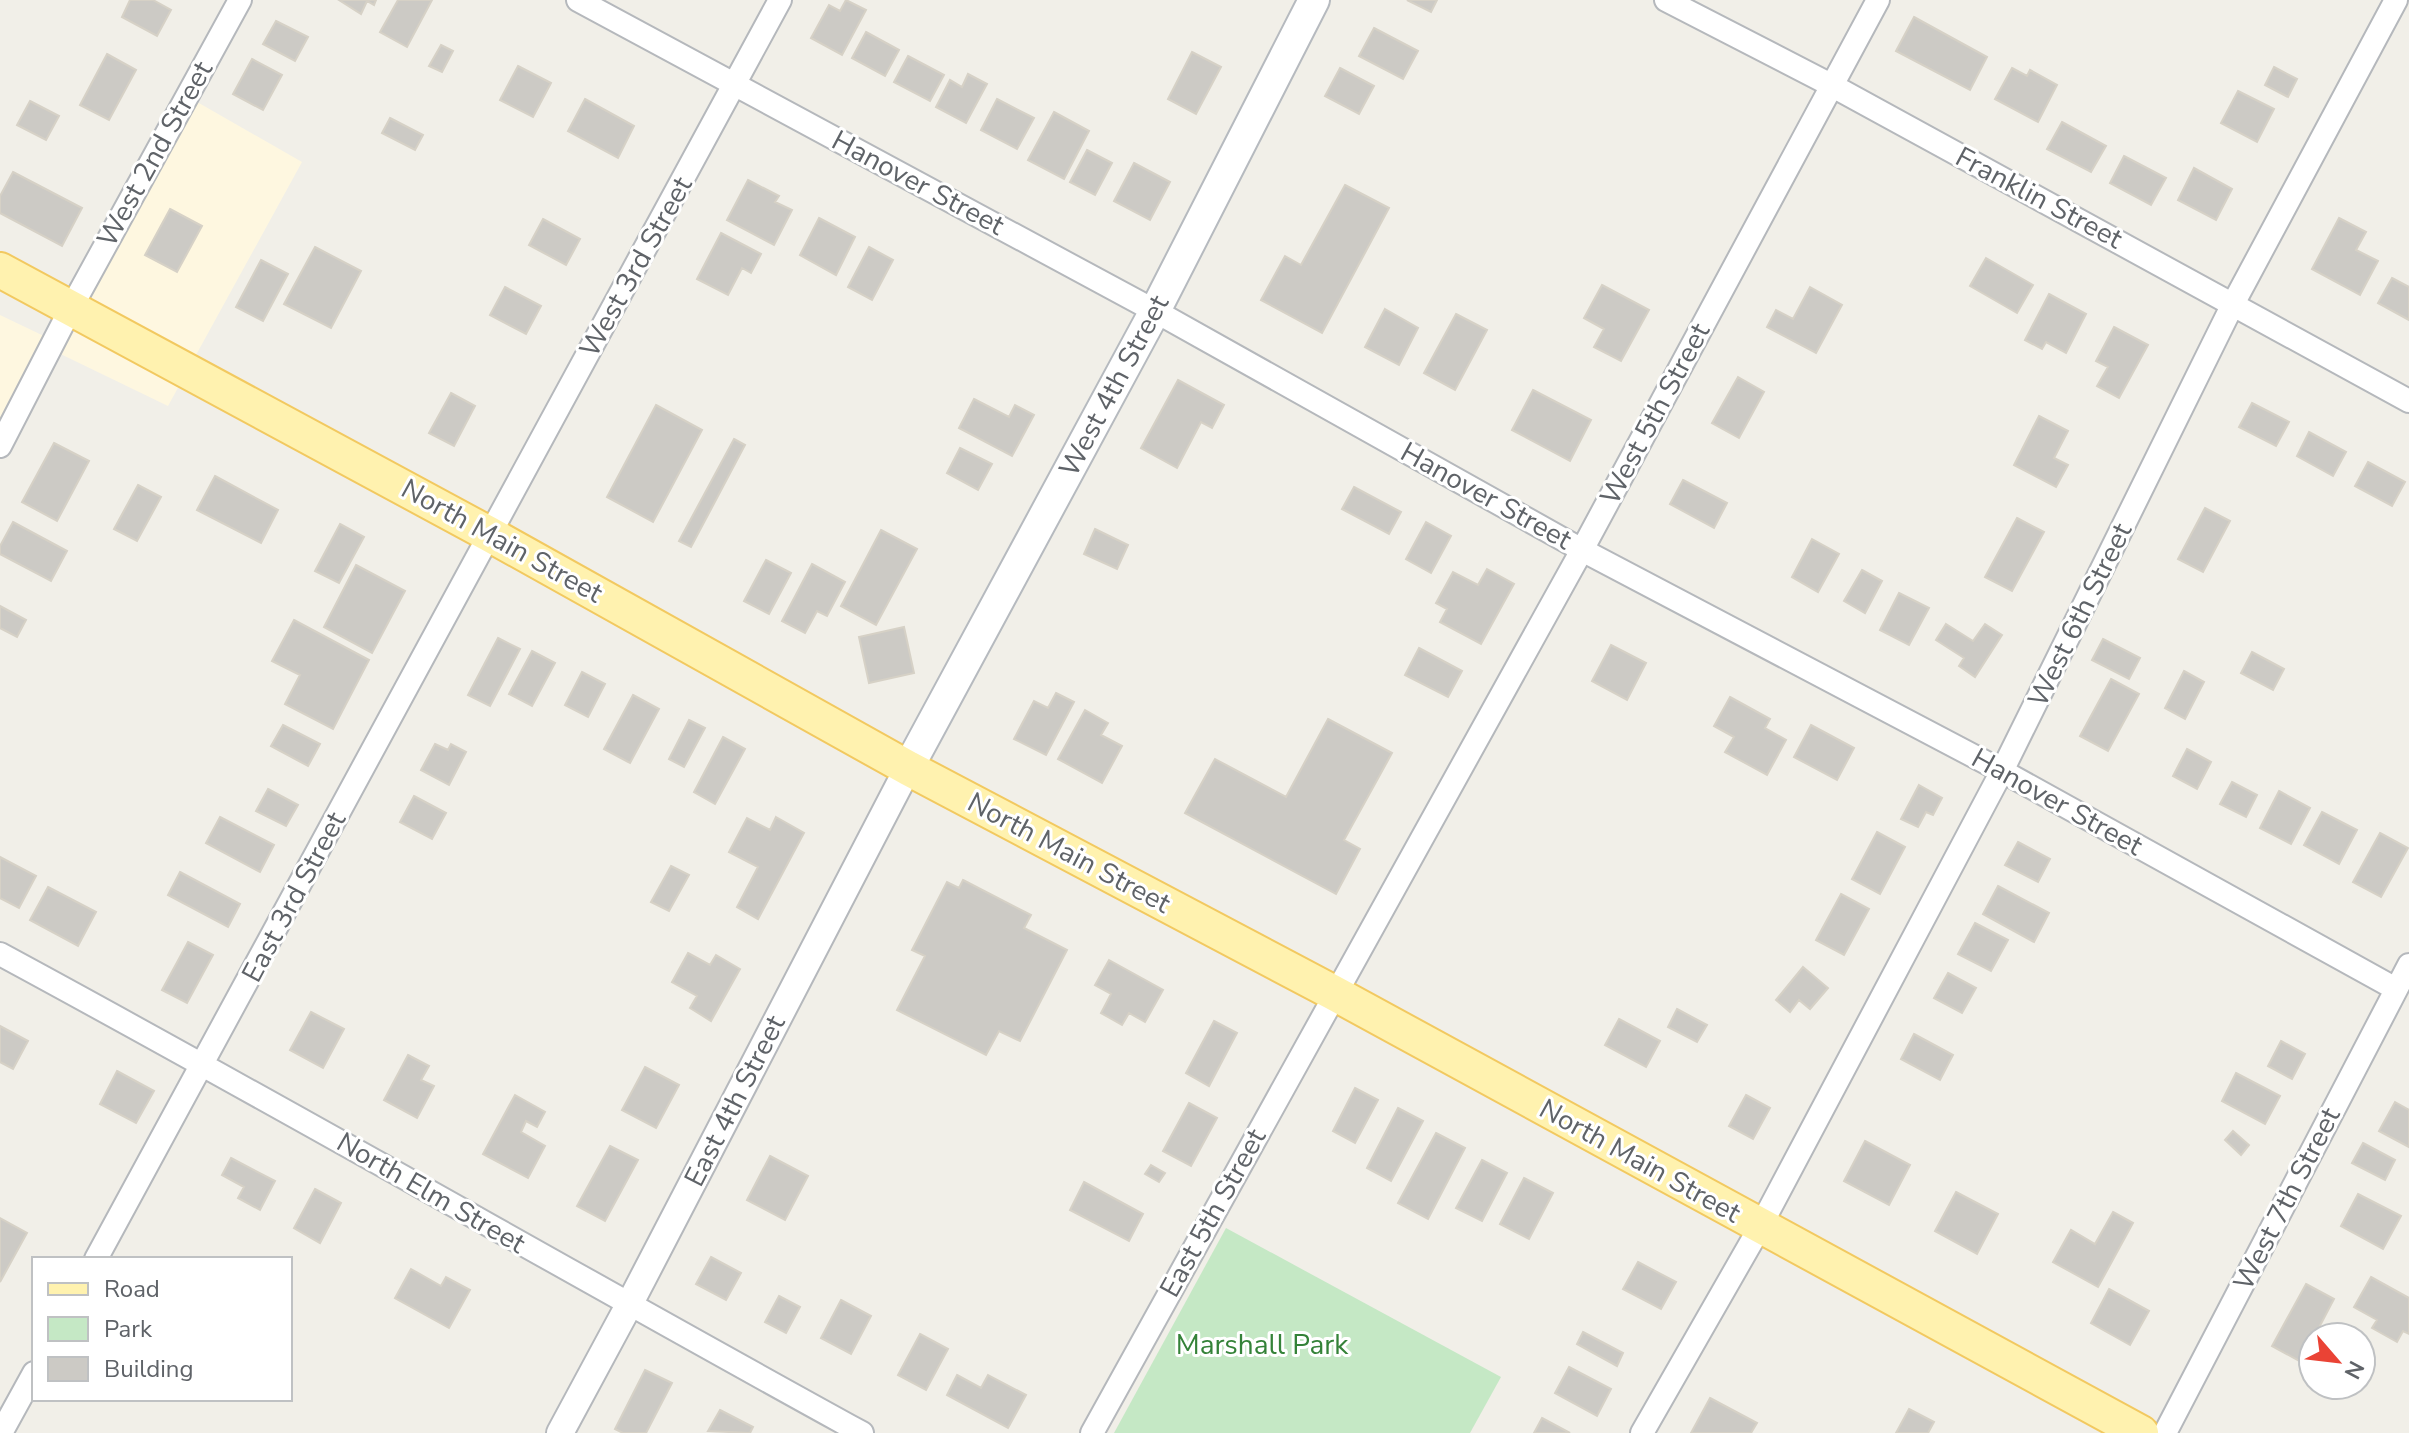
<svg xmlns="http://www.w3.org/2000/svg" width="2409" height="1433" viewBox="0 0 2409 1433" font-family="'Nunito Sans',sans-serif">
  <rect width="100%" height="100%" fill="#f1efe8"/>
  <path fill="#fef7e0" d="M178,91L302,162L168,406L44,346L0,429V315L46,337Z"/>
  <path fill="#c5e8c5" d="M1226,1228L1501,1377L1470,1433H1114Z"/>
  <path fill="#cccac5" stroke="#d6d1c6" stroke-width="2" d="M130,0H153L171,10L157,36L122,17Z
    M339,0H376L374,5L367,1L361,14Z
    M398,0H432L407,47L380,32Z
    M846,0L866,10L842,55L811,38L829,5L840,11Z
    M1407,0H1437L1431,12Z
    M1914,17L1987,57L1970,90L1896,51Z
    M276,21L308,37L295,61L263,44Z
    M1374,28L1418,51L1403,79L1359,56Z
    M866,32L899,50L885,76L852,58Z
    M441,45L453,51L442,72L429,66Z
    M1192,52L1221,67L1196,114L1168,99Z
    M107,54L136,70L109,120L80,105Z
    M908,56L944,75L930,101L894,82Z
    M252,59L282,75L263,110L233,94Z
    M518,66L551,83L533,117L500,100Z
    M2274,67L2297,79L2288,97L2265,85Z
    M1340,68L1374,86L1359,114L1325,96Z
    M2012,68L2027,76L2030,70L2057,85L2038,122L1995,99Z
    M968,74L987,84L966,123L936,107L950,80L962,87Z
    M2238,91L2274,109L2257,142L2221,123Z
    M585,99L634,126L618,158L568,131Z
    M997,99L1034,118L1017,149L981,130Z
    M30,101L59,116L46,140L17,125Z
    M1054,112L1089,131L1064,179L1028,160Z
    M390,118L423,135L415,150L382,133Z
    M2062,122L2106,146L2091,172L2047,149Z
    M1087,150L1112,163L1095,195L1070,182Z
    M2124,156L2166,178L2151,205L2110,183Z
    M1134,163L1170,182L1150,220L1114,201Z
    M2194,168L2232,189L2216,220L2178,200Z
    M13,172L82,208L62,246L0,213V196Z
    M748,180L779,196L775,202L792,210L774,245L727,220Z
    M1345,185L1389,208L1322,333L1261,300L1285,256L1301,265Z
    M170,209L202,226L177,272L145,255Z
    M819,218L855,237L836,275L800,255Z
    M2339,218L2366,232L2356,250L2378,261L2360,295L2312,269Z
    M543,219L580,239L566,265L529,245Z
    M721,233L761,254L751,273L742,268L728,295L697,279Z
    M315,247L361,271L331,328L284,304Z
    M869,247L893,260L872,300L848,287Z
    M1986,258L2033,285L2017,313L1970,286Z
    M261,260L288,274L263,321L236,307Z
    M2392,278L2409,287V320L2378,303Z
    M1602,285L1649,310L1621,361L1594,347L1604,329L1584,318Z
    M505,287L541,306L526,334L490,315Z
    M1810,287L1842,305L1816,353L1767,327L1776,310L1793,319Z
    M2049,294L2086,314L2066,353L2046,342L2042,349L2025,340Z
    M1385,309L1418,328L1399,365L1365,347Z
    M1456,314L1487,330L1455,390L1424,373Z
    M2114,327L2148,345L2119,398L2097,386L2108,367L2096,361Z
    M1738,377L1764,392L1739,438L1712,423Z
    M1178,380L1224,405L1212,428L1201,422L1177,468L1141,448Z
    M1533,390L1591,420L1570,461L1512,430Z
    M451,393L475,406L454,446L429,433Z
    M974,399L1009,417L1015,405L1034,415L1012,456L959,428Z
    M2252,403L2289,422L2276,446L2239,427Z
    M656,405L702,430L653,522L607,497Z
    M2039,416L2068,431L2054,458L2068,465L2056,487L2014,465Z
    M2309,432L2346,452L2333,476L2297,456Z
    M734,439L745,445L691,547L679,541Z
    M54,443L89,461L57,521L22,502Z
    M960,448L992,464L978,490L947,473Z
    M2368,462L2405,482L2392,506L2355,486Z
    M215,476L278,510L261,543L197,510Z
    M1683,480L1727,503L1714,528L1670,504Z
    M138,485L161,497L137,541L114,529Z
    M1354,487L1401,512L1389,534L1342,509Z
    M2205,508L2230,521L2203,572L2178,559Z
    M2017,518L2044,532L2012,591L1985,577Z
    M13,522L67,551L51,581L0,554V546Z
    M1426,522L1451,536L1431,573L1406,559Z
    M340,524L364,537L339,583L315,571Z
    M1095,529L1128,545L1117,569L1084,554Z
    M881,530L917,549L876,625L841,606Z
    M1812,539L1839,554L1818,592L1792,577Z
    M766,560L791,573L769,614L744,601Z
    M812,564L845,582L827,616L817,611L805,633L782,621Z
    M356,565L405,591L372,653L324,627Z
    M1487,569L1514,584L1481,644L1440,622L1447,609L1436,603L1453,572L1478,585Z
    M1862,570L1882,581L1865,613L1844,601Z
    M1899,593L1929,608L1909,645L1880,630Z
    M0,606L26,620L17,637L0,628Z
    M294,620L369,660L333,729L285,704L300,675L272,661Z
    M1946,624L1973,641L1985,624L2002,635L1975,677L1959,666L1964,658L1936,640Z
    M904,627L914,673L869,683L859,637Z
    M498,638L520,649L490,706L468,695Z
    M2103,639L2140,658L2129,679L2092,660Z
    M1611,645L1646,663L1627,700L1592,681Z
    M1419,648L1462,671L1448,697L1405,675Z
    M532,651L555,663L532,706L509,694Z
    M2252,652L2284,669L2273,690L2241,673Z
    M2184,671L2204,682L2185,719L2165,708Z
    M582,672L605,684L588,717L565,705Z
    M2111,679L2139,694L2108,751L2080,736Z
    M1056,693L1074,702L1046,755L1014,739L1034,701L1048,708Z
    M633,695L659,709L630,763L604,749Z
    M1730,697L1770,719L1765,728L1786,740L1767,775L1725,752L1734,737L1714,726Z
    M1085,710L1108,723L1101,735L1122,746L1102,783L1058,759Z
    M1328,719L1392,753L1344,840L1360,849L1336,894L1185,813L1215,759L1286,797Z
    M689,720L705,728L684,767L669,759Z
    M283,725L320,744L308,766L271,746Z
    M1811,725L1854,748L1837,780L1794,757Z
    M723,737L745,749L715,804L694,792Z
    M435,744L448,750L451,744L466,752L449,785L421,770Z
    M2187,749L2211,762L2197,789L2173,776Z
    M2232,782L2257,795L2246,817L2220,804Z
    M1919,785L1942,798L1933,815L1926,812L1918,827L1901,819Z
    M268,789L298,805L286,826L256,811Z
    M2279,791L2310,808L2291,844L2260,828Z
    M414,796L446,813L432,839L400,822Z
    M2322,812L2357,830L2339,864L2304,845Z
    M220,817L274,845L260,872L206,843Z
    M776,817L804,833L758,919L737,907L758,867L729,852L747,818L770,830Z
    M1877,832L1905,847L1880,894L1852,879Z
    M2380,833L2408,848L2381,897L2353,882Z
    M2018,842L2050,859L2038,882L2005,865Z
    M0,857L36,876L19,908L0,898Z
    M671,866L689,875L669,911L651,902Z
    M180,872L240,904L228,927L168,895Z
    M963,880L1031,915L1024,928L1067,950L1020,1041L999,1031L986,1055L897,1010L925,956L912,950L947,882L959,888Z
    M1998,886L2049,913L2034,942L1983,914Z
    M48,887L96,912L78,946L30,920Z
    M1841,894L1869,909L1844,955L1816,940Z
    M1975,923L2008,940L1991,971L1958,954Z
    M188,942L213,955L187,1003L162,990Z
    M688,953L710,965L716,955L740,969L711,1021L690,1008L697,996L672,982Z
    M1109,960L1163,990L1145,1022L1129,1013L1122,1025L1101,1013L1111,994L1095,985Z
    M1803,967L1828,988L1810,1009L1799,1000L1790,1012L1776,1000Z
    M1948,973L1976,988L1962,1013L1934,998Z
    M1677,1009L1707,1025L1697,1042L1668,1027Z
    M311,1012L344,1029L323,1068L290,1050Z
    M1619,1019L1660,1041L1646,1067L1605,1045Z
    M1214,1021L1237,1033L1209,1086L1186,1073Z
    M0,1026L28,1041L13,1069L0,1062Z
    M1914,1034L1953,1055L1940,1080L1901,1059Z
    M2281,1041L2305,1054L2292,1079L2268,1066Z
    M408,1055L429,1066L421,1080L434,1086L417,1118L384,1100Z
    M645,1067L679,1085L656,1128L622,1110Z
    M117,1071L154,1091L136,1123L100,1104Z
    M2236,1073L2280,1096L2265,1124L2222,1101Z
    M1355,1088L1378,1100L1355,1143L1333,1131Z
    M515,1095L545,1112L537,1127L526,1121L521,1132L545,1146L528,1178L483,1154Z
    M1746,1095L1770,1108L1753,1139L1729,1126Z
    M2395,1102L2409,1110V1147L2379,1131Z
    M1189,1103L1217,1118L1191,1166L1163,1151Z
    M1398,1108L1423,1121L1391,1181L1367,1168Z
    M2233,1131L2249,1145L2241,1155L2225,1140Z
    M1436,1133L1465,1148L1428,1219L1398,1203Z
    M1865,1141L1910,1165L1889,1205L1844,1181Z
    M2363,1143L2395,1160L2385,1180L2352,1163Z
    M610,1146L638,1160L605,1221L577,1206Z
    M770,1156L808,1176L785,1220L747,1200Z
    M231,1158L275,1181L260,1210L238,1198L244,1187L222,1175Z
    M1482,1160L1507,1173L1482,1221L1456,1208Z
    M1151,1165L1165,1173L1159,1182L1145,1174Z
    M1524,1178L1553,1193L1529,1239L1500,1224Z
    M1084,1182L1143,1214L1129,1241L1070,1210Z
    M315,1189L341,1203L320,1243L294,1228Z
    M1956,1192L1998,1214L1977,1254L1935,1231Z
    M2358,1194L2401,1216L2383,1249L2341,1226Z
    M2113,1212L2133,1223L2098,1287L2053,1262L2071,1230L2095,1244Z
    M0,1218L27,1233L0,1282Z
    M711,1257L741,1273L726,1300L696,1284Z
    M1638,1262L1676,1282L1661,1309L1623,1289Z
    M411,1269L441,1286L446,1277L470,1290L449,1328L395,1298Z
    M2371,1277L2409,1298V1334L2403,1331L2397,1342L2372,1328L2377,1320L2354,1307Z
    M2306,1284L2334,1299L2301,1362L2272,1346Z
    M2109,1289L2149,1311L2130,1345L2091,1323Z
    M779,1296L800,1307L786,1333L765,1322Z
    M841,1300L871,1316L851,1354L821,1338Z
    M1583,1332L1623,1353L1617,1366L1577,1344Z
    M920,1334L948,1349L926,1390L898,1375Z
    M1569,1367L1611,1389L1597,1416L1555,1393Z
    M645,1370L672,1383L646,1433H623L615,1429Z
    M957,1375L981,1388L988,1375L1026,1395L1008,1428L947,1395Z
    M1710,1398L1757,1423L1751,1433H1691Z
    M1909,1409L1934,1422L1928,1433H1896Z
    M720,1410L753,1427L750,1433L708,1431Z
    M1542,1418L1570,1433H1534Z"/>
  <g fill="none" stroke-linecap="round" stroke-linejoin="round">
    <g stroke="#b5b8bc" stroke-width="26">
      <path id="minor" d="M578,0L1155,311L1582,550L2002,771L2396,989
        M1666,0L1831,85L2409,401
        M0,446L71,308L240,0
        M0,954C289,1110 574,1275 862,1433
        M96,1259L780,0
        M1,1433L34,1373
        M1092,1433L1582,550L1878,0
        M1642,1433L1760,1227L2002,771L2233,304L2396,0
        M2165,1433L2409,965"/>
    </g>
    <g stroke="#b5b8bc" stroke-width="30">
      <path id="tertiary" d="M560,1433L629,1305L908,768"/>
    </g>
    <g stroke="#b6babf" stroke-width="34">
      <path id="secondary" d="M908,768L1155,311L1314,0"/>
    </g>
    <g stroke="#f2c960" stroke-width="38">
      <path id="primary" d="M0,270L489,534L908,768L1334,993L2141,1433"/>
    </g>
    <use href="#minor" stroke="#fff" stroke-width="22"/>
    <use href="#tertiary" stroke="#fff" stroke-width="26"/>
    <use href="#secondary" stroke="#fff" stroke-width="30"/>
    <use href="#primary" stroke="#fff2af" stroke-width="34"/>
  </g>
  <g text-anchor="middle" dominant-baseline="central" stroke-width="6" stroke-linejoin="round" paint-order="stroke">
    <g font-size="28" fill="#5f6368" stroke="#fff">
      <text transform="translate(155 154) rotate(-61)">West 2nd Street</text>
      <text transform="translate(918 183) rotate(28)">Hanover Street</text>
      <text transform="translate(2039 198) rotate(28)">Franklin Street</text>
      <text transform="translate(636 267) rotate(-61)">West 3rd Street</text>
      <text transform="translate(1114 386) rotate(-62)">West 4th Street</text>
      <text transform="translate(1655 414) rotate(-62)">West 5th Street</text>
      <text transform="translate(1486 496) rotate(29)">Hanover Street</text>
      <text transform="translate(502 541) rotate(29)">North Main Street</text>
      <text transform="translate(2080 615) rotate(-64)">West 6th Street</text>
      <text transform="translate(2057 802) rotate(29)">Hanover Street</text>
      <text transform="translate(1069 853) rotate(28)">North Main Street</text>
      <text transform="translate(294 897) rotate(-62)">East 3rd Street</text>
      <text transform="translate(735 1101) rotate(-63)">East 4th Street</text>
      <text transform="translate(1640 1161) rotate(29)">North Main Street</text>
      <text transform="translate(431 1193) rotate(30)">North Elm Street</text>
      <text transform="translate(2287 1199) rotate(-63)">West 7th Street</text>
      <text transform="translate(1213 1213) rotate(-61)">East 5th Street</text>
    </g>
    <g font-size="28" fill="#348238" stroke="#fff">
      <text x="1262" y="1345">Marshall Park</text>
    </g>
  </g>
  <rect x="32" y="1257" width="260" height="144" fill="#ffffff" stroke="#bfc1c3" stroke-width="2"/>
  <rect x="48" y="1283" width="40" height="12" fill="#fff2af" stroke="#bfc1c3" stroke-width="2"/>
  <text x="104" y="1297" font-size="24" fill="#5f6368">Road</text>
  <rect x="48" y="1317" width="40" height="24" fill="#c5e8c5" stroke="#bfc1c3" stroke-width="2"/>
  <text x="104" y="1337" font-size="24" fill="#5f6368">Park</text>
  <rect x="48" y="1357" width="40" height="24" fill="#cccac5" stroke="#bfc1c3" stroke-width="2"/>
  <text x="104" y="1377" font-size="24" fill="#5f6368">Building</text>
  <g transform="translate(2337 1361) rotate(118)"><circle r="38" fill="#ffffff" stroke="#bfc1c3" stroke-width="2"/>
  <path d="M0-6L14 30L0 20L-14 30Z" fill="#ea4335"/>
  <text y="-12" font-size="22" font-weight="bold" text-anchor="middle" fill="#5f6368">N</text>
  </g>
</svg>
